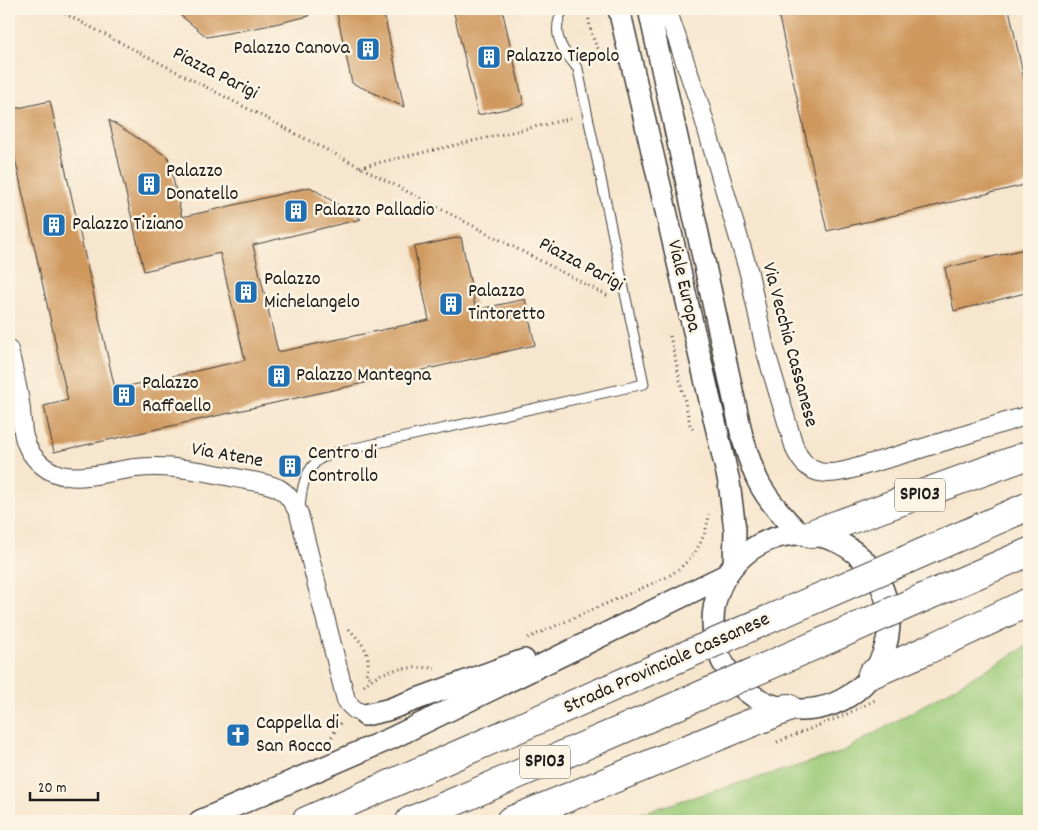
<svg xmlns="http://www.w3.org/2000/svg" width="1038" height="830" viewBox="0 0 1038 830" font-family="Dekko,sans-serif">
  <rect width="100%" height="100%" fill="#fcf5e5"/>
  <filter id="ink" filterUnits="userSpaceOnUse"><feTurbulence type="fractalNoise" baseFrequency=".02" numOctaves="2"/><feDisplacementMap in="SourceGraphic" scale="10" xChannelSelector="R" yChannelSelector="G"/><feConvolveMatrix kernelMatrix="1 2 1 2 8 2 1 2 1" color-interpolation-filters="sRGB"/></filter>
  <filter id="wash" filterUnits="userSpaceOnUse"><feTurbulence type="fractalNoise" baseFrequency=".0096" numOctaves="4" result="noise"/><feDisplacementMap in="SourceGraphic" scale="20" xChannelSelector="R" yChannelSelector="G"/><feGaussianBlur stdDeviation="1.12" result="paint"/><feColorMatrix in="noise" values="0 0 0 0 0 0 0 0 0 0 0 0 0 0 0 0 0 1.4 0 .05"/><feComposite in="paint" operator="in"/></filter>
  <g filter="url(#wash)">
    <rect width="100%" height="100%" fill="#f7e6ce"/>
    <path fill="#9bca78" stroke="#5c734a" d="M1029,645V821H614L840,753Z"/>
    <g id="blocks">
      <path fill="#cf985d" d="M173,9H308L309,16L266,26L207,37Z
        M336,9H383L404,107L352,83Z
        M453,9H502L524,105L478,115Z
        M777,9H1009L1029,102V184L827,231Z
        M50,101L115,389L245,360L220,253L144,271L109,120L168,157L182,217L209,211L310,187L361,219L253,245L278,352L429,320L414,247L461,237L476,310L525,299L535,345L54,452L44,406L68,400L9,131V110Z
        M1029,248V292L954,311L945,268Z"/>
    </g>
  </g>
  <g filter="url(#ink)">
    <use href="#blocks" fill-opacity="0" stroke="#3d3a37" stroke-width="1"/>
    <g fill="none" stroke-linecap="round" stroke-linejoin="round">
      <g stroke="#3d3a37" stroke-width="11">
        <path id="service" d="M300,510C301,493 303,475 316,462C321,457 331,455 337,452L644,384L578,69C566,54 553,40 559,19C561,14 561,12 565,9"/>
      </g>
      <g stroke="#3d3a37" stroke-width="20">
        <path id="minor" d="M667,9L700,106L749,273L765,349L795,449C800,460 807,469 819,472C838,476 860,466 879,461C929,447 979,430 1029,415
          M9,350C13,367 17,384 20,402C23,420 20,436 31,453C58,492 98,472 136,468C170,464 207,472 241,479C253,481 267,483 278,488C288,493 294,504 299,514L346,700C351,708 356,711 365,715"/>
      </g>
      <g stroke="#3d3a37" stroke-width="24">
        <path id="tertiary" d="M619,9L729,482L735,530L734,565
          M649,9L742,436C747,452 751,467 758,481C768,501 784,518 800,534
          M713 622a88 88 0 1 1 176 0a88 88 0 1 1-176 0Z
          M365,715L387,710L524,660
          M200,821L392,738L726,575"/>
      </g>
      <g stroke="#3d3a37" stroke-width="30">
        <path id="primary" d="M811,534L1029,455
          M908,559L1029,506
          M925,597L1029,552
          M872,674L927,650L1029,602
          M306,821L663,665
          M410,821L681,704
          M510,821L788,708"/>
      </g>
      <path stroke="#3d3a37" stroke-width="3" stroke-dasharray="1 4" stroke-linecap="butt" d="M56,9L610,297
        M588,9C588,21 592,43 601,52C603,54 606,55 608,57
        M360,167L573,118
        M670,336L690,424L693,430
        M349,629C362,643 373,654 366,674L372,679
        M528,638L667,577C691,563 706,541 709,514
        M364,686C381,667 412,667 435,668
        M329,741L340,723
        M777,742L845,715L877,699"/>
      <use href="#service" stroke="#fff" stroke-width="9"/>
      <use href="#minor" stroke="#fff" stroke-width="18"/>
      <use href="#tertiary" stroke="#fff" stroke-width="21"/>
      <use href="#primary" stroke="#fff" stroke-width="28"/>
      <g stroke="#3d3a37" stroke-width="30" stroke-linecap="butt">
        <path id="primary-bridge" d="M663,665L908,559
          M681,704L925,597"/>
      </g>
      <use href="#primary-bridge" stroke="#fff" stroke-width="28"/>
    </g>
  </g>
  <defs>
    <g id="building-square" transform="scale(1.25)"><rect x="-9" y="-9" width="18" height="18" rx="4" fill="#1f6fb2" stroke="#fcf5e5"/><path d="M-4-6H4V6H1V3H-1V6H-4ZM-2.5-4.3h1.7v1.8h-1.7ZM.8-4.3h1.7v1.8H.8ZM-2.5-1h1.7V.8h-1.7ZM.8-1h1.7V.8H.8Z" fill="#fff"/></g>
    <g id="church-square" transform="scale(1.25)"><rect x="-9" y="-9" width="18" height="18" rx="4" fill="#1f6fb2" stroke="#fcf5e5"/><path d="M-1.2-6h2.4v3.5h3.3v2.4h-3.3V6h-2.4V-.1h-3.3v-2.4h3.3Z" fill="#fff"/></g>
  </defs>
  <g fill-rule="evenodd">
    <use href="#building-square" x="368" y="49"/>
    <use href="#building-square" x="489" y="57"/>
    <use href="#building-square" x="149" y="184"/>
    <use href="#building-square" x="296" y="211"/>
    <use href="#building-square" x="54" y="225"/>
    <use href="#building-square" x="246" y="292"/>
    <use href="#building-square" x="451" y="304"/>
    <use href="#building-square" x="279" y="376"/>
    <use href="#building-square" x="124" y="395"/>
    <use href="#building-square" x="290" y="466"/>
    <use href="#church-square" x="238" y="735"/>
  </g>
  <g text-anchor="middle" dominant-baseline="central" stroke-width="5" stroke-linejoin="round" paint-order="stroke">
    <g fill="#fcf5e5" stroke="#5f5d58" stroke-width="1">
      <rect x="895" y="478.5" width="50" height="33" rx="4"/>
      <rect x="520" y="745.5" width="50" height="33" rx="4"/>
    </g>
    <g font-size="19" font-weight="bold" fill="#1c1c1c">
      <text x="920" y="495">SP103</text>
      <text x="545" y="762">SP103</text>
    </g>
    <g font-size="20" fill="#1c1c1c" stroke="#fcf5e5" text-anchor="start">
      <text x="350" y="49" text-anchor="end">Palazzo Canova</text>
      <text x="506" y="57">Palazzo Tiepolo</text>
      <text x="166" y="172">Palazzo<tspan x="166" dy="23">Donatello</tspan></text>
      <text x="314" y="211">Palazzo Palladio</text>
      <text x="72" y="225">Palazzo Tiziano</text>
      <text x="264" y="280">Palazzo<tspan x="264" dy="23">Michelangelo</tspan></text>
      <text x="468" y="292">Palazzo<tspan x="468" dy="23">Tintoretto</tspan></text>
      <text x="296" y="376">Palazzo Mantegna</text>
      <text x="142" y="384">Palazzo<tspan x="142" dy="23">Raffaello</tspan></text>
      <text x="308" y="454">Centro di<tspan x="308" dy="23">Controllo</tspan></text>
      <text x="256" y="724">Cappella di<tspan x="256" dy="23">San Rocco</tspan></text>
    </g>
    <g font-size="20" fill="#1c1c1c" stroke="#fcf5e5">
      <text transform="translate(215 74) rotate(27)">Piazza Parigi</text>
      <text transform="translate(581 265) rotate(28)">Piazza Parigi</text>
      <text transform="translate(683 286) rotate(77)">Viale Europa</text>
      <text transform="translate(789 345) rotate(75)">Via Vecchia Cassanese</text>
      <text transform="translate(227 456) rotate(10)">Via Atene</text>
      <text transform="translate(667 664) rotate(-24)">Strada Provinciale Cassanese</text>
    </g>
  </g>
  <rect width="1038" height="830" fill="none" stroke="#fcf5e5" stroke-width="30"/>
  <path d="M30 792v8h68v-8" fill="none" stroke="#1c1c1c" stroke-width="2.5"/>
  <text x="38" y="792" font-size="15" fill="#1c1c1c" stroke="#fcf5e5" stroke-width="4" paint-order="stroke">20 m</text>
</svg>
